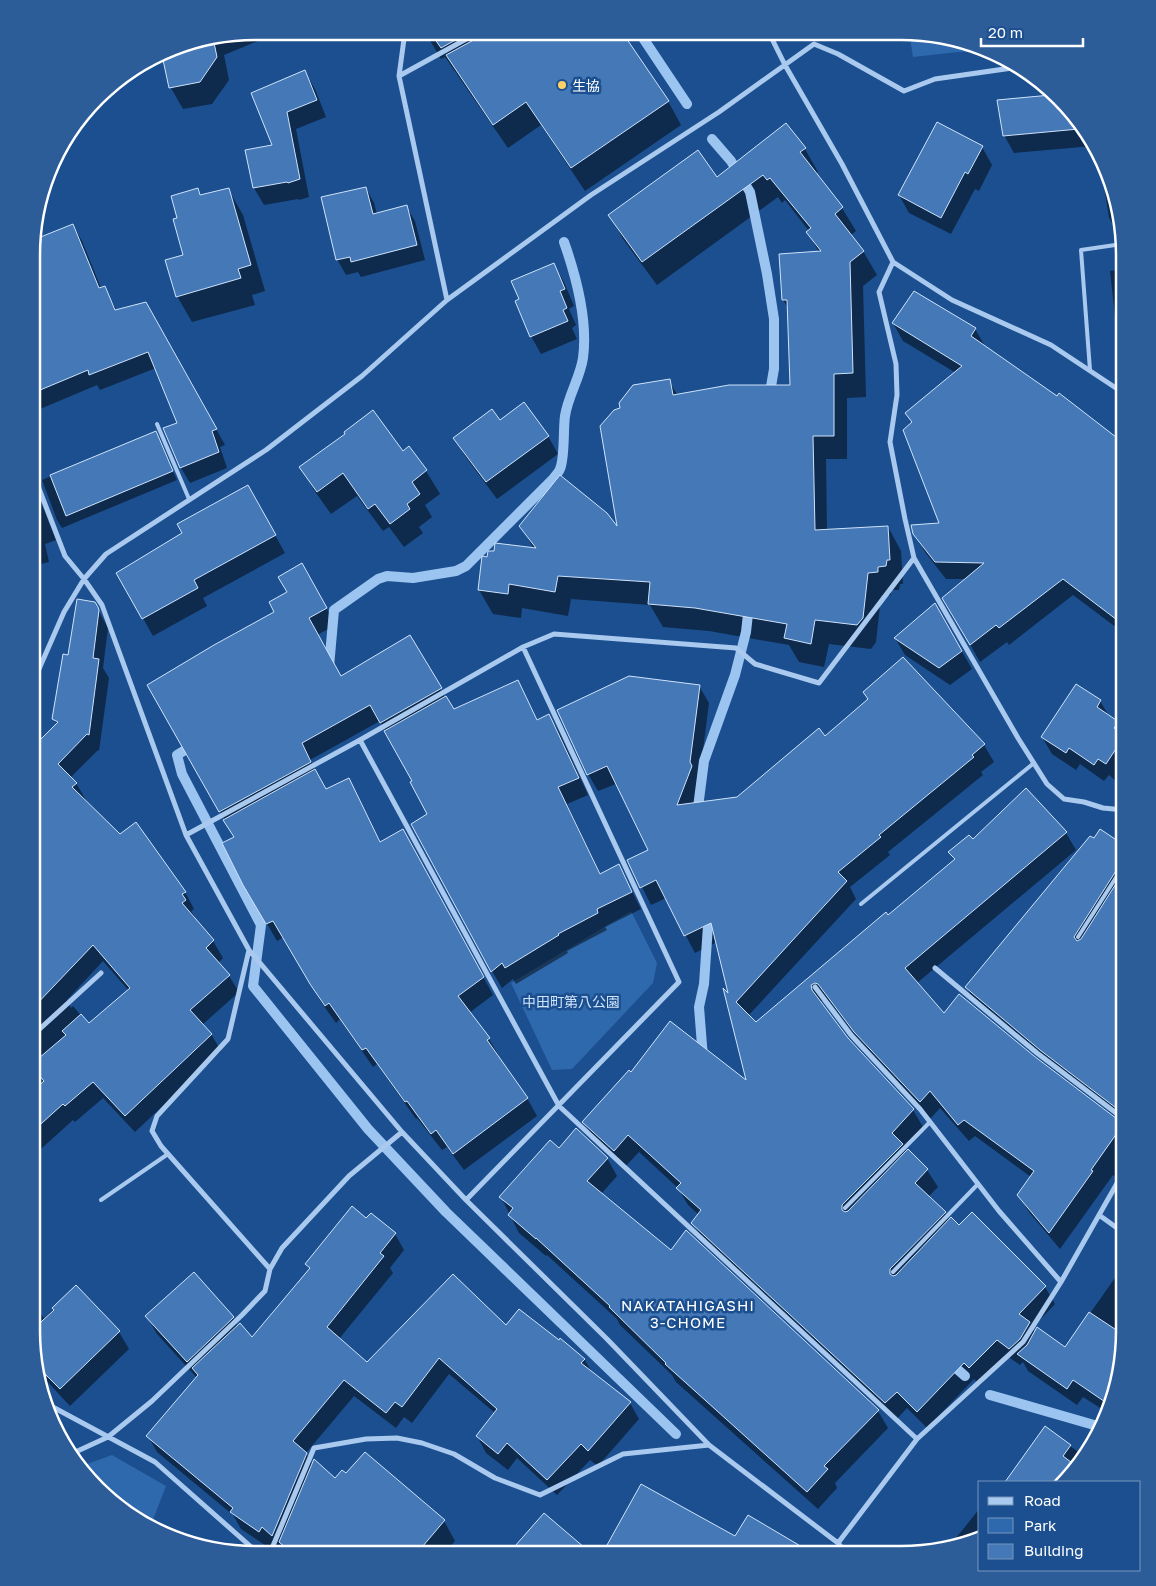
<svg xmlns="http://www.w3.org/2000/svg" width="1156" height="1586" viewBox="0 0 1156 1586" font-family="'Golos Text','Noto Sans JP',sans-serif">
  <rect width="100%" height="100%" fill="#1b4f8f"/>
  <path fill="#2e69ad" d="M909,33H930L986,48L992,51L958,52L913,57Z
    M631,911L657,963L653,983L572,1069L552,1070L511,983Z
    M112,1455L166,1486L151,1525L131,1517L87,1479L79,1467Z"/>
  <path fill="#0007" fill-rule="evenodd" d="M255,31H282L224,55L229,80L212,104L183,109L171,88L183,43Z
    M425,32H621L668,101L681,125L585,191L541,125L508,148L445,57L441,59Z
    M305,72L315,89L326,117L296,129L309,197L299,200L298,199L264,205L254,188L274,146L252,94Z
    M1062,107L1093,146L1014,153L1004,135L1055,108Z
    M982,147L992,165L979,191L975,189L951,234L909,213L899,195Z
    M805,149L818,172L816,174L842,208L856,231L851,235L863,251L877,275L863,286L866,397L847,398V459H826L827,531L888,527L901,551L903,584H900L899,590H891V595L881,596L876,642L871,649L829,644L824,667L799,662L789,645L709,631L663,627L650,605L571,599L568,616L522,608L521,618L493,614L479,590L483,558L534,549L521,526L619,531L621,410L669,381L678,396L791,386L788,308L783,300L819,252L808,233L809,231L785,200L782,203L778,197L657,285L623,239L610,215Z
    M1099,153L1102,156L1120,235L1109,218Z
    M366,188L374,203L377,214L406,206L415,221L425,260L361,277L358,272L346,275L337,259Z
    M228,189L243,215L265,291L252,295L255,305L192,322L177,296L184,256L179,218L197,190L201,196Z
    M73,225L82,241L101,288L104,287L117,311L155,319L225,445L220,447L227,468L190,483L181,468L164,429L178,423L156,368L100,390L97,385L33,412V241Z
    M554,265L564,282L574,306L569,309L576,325L572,328L577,339L541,354L531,336Z
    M1125,269V331L1115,316L1110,271Z
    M893,323L975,329L985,346L1123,444L1125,442V634L1073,595L1009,645L1007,642L980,662L944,598L966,579H946L925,552L914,534L941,524L913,423L907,413L956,373L903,341Z
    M155,433L177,480L62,528L57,520L42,480Z
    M548,436L558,454L497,499L465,456L455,439Z
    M409,448L426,471L440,494L425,505L432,517L419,527L423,533L404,547L389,527L383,531L357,496L331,514L314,490L301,467L403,452Z
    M33,486L40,500L56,540L45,544L49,562L33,566Z
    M248,487L285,553L203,598L207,606L153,636L118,574L184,534Z
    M311,581L336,625L317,635L341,677L410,637L453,711L517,681L538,721L549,715L559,732L588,795L567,804L601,875L619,866L641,909L605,927L607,930L567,951L568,953L516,984L513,979L502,988L492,971L414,781L380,721L310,760L326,790L348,779L381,843L413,848L493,995L469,1013L489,1039L499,1056L498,1057L527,1098L537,1116L464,1170L447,1147L442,1150L417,1118L416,1119L377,1064L373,1067L340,1019L336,1023L321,1002L284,937L277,941L244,884L235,838L149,686L276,613Z
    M94,603L108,628L103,668L109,678L99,751L98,750L70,778L76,783L86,800L119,836L185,892L194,909L191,911L195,917L193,918L213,941L223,958L218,963L229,976L239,992L202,1025L211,1034L221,1051L135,1132L103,1098L75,1122L73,1120L32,1157V767L57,725L54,719L69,656ZM103,961L129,991L89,1025L73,1006L71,1008L67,1000Z
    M935,605L972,669L950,685L905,655L895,638Z
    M903,659L984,745L994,762L981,772L983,775L888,852L890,855L850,887L856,899L748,1016L756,1024L888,917L955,861L950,852L972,841L1066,833L1076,850L917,983L944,1014L1034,1057L1121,1124L1124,1123V1183L1113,1175L1060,1249L1029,1212L1019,1195L1031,1177L975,1136L969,1141L940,1108L930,1119L866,1050L830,1002L826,1000L821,1001V1005L847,1038L913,1110L923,1127L904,1148L907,1153L908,1151L927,1170L938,1187L928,1197L945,1213L950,1221L959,1226L972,1214L1045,1287L1055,1304L1032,1328L1035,1333L1065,1349L1124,1265V1346L1113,1403L1108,1413L1083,1397L1077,1405L1028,1371L1023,1362L1020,1365L1007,1356L980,1385L974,1379L927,1428L907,1408L896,1420L703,1240L693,1223L699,1215L688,1205L678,1188L639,1152L624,1168L594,1139L584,1122L748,1083L717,942L695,953L666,898L651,905L629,861L649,850L616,784L598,791L588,774L699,686L709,703L699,781L701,784L693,805L737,799L825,737L869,700Z
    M1077,686L1100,701L1109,716L1125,727V779L1120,776L1116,781L1109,775L1104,781L1080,764L1076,770L1052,754L1042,737Z
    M1100,831L1124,847V1122L1051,1067L977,1005L966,987L1094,840Z
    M559,1149L607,1158L617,1176L601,1194L671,1252L878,1411L888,1428L835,1483L837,1488L818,1509L676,1382L672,1375L620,1325L617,1319L547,1255L546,1256L519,1233L501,1197Z
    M32,1191L36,1199L31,1202Z
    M367,1220L395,1234L404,1250L390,1268L393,1273L339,1339L367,1363L506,1327L584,1359L593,1374L630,1403L639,1419L598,1466L590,1460L557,1495L517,1458L508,1470L486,1453L477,1436L495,1413L449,1374L412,1423L404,1417L396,1428L354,1396L306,1453L313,1466L335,1480L444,1521L455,1541L445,1553H284L282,1550L281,1553H277L241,1529L233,1515L157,1452L148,1436L197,1378L157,1334L147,1316L233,1318L238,1327L252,1339L310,1269L307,1264Z
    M76,1287L119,1332L129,1349L70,1406L42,1376L31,1331V1303L44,1318Z
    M1046,1428L1085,1457L1063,1482H1006Z
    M980,1508V1536L952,1543Z
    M158,1523L166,1530L155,1526Z
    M736,1537L791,1542L798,1554H604Z"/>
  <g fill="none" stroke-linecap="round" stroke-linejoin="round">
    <path stroke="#9cc4f0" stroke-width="10" d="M639,32L687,104
      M712,139L731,161L750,192L767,274L774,319V369L769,398
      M327,668L329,667L334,610L378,579L387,576L413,578L456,571L466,566L553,479C555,476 559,472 560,469C565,458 563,430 565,416C568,396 580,378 583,358C588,321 576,276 564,242
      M195,744L177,755L182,774L261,925L253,986L368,1129L446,1212L676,1434
      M697,815L704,761L735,675L746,632L749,605
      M703,1058L699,1007L704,984L709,911
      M949,1362L965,1376
      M990,1395L1101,1427"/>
  </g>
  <path fill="#4478b7" stroke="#cfe3fa" d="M430,32H470L441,48Z
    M483,32H622L669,101L571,168L526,102L493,125L446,55L481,36Z
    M213,38L217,57L200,82L169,88L162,55L183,43Z
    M305,70L317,100L287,112L300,179L288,183L287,182L253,188L245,150L272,145L251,93Z
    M1051,95L1079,129L1003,136L997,100Z
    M937,122L983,146L968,174L965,172L941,218L898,195Z
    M786,123L806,148L800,152L843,207L835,214L864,251L850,262L853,373L834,374V436H813L815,530L888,526L890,560H887L886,566L878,567V572L868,573L863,618L857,625L815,620L811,644L784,638L787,624L695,608L648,604L650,582L558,576L555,592L509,584L508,594L478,590L482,556L487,557L488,551H494L495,543L536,548L519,526L560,475L607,513L617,526L600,426L614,410L620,408L619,403L633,385L670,379L673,395L729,385H790L787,300H782L779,254L821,251L806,232L811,228L770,178L767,180L763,175L642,262L608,215L698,150L717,177Z
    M366,187L373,214L407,205L417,245L351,262L350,257L336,260L321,197Z
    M198,188L200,195L229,188L251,265L238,269L241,278L176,297L165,260L183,255L173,219L177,218L171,196Z
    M73,224L99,288L105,286L115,310L146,302L217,429L212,431L219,452L180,468L163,428L177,423L148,352L89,375L88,370L33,393V240Z
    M554,263L565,289L560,291L567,308L563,310L568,321L530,337L515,301L519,299L511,281Z
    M914,291L976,328L971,336L1057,396L1059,393L1125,444V626L1063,579L999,628L996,625L970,645L942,598L984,563L935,562L913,534L911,525L939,523L903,430L912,422L905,413L962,366L892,323Z
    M524,402L549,436L486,482L453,438L492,409L500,420Z
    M373,410L403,451L409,446L427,470L412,482L420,494L407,504L410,509L390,524L375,504L368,509L343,473L317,492L299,467L345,434L344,432Z
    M156,431L173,471L66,516L50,475Z
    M248,485L276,535L194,580L198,588L142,619L116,573L182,533L177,524Z
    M302,563L327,608L309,618L341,676L410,635L442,688L380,723L370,705L302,743L311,762L219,812L147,685L214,645L274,612L269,602L287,592L278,577Z
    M77,599L95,602L98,607L99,610L93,658L99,659L89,735L87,734L58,764L77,783L72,787L120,834L136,822L186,892L182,894L186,900L182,903L214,940L206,948L230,975L190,1010L212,1034L125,1116L93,1082L65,1106L63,1104L32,1132V1091L44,1081L32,1067V1064L66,1035L62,1031L81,1014L89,1023L130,988L93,945L32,1009V738L37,743L58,722L52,719L63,654L68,655Z
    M935,603L962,651L939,668L894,638Z
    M903,657L985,744L972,755L974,757L879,835L881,837L838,872L847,881L736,1002L756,1022L886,912L888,915L955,859L948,852L969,835L973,839L1026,788L1067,832L905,968L944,1013L959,994L1034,1056L1121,1122L1124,1123L1091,1170L1093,1171L1049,1233L1017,1195L1034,1171L964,1120L958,1125L930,1091L920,1102L854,1032L818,984L815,983L811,985L812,990L848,1038L914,1109L892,1133L903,1144L842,1205V1210L845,1212L848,1211L908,1149L928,1169L915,1183L946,1212L890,1269V1274L893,1276L896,1275L951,1217L959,1225L972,1212L1046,1286L1019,1314L1030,1322L1020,1339L1009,1349L997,1340L969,1368L964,1363L917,1412L897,1392L885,1403L691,1223L701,1210L676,1188L681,1183L628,1135L614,1151L582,1122L629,1070L631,1072L670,1021L746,1080L723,988L728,993L711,923L684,936L656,880L640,888L627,860L648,850L607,766L587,775L557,710L629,676L700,685L690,762L692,766L677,805L737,797L819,728L825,736L868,699L863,692Z
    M518,680L537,720L549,714L579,778L558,787L600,874L619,864L632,892L597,909L598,913L558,934L559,935L505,968L502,963L491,972L411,824L427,814L410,782L412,781L384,731L446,696L454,709Z
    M1076,684L1101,700L1097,707L1119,722L1114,728L1125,735L1106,764L1098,759L1094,765L1069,748L1066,753L1041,737Z
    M315,769L326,789L349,778L380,842L403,829L484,977L458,996L490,1038L487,1040L528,1098L453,1154L436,1130L431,1134L407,1101L405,1102L366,1048L362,1050L329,1003L325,1006L310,984L273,921L266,924L243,885L222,843L234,837L223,820Z
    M1100,829L1124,845V861L1121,863L1074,937L1077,941L1081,939L1124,871V1114L1040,1050L965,987L1090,836L1094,838Z
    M576,1128L608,1158L587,1181L671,1250L686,1230L879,1410L824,1466L828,1469L807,1492L665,1364L666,1363L609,1307L610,1306L536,1238V1239L508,1215L513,1208L499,1197L550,1140L559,1148Z
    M352,1206L366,1218L371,1213L396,1233L380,1253L384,1256L327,1327L367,1362L453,1274L506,1325L519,1309L559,1340L560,1338L585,1359L581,1363L631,1402L588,1451L581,1444L547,1480L507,1443L498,1454L476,1436L497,1409L439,1358L402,1407L395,1402L386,1413L344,1380L293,1441L307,1453L272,1536L262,1527L259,1532L230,1512L233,1508L146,1436L198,1375L192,1368L240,1323L252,1337L310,1268L305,1264Z
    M194,1272L234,1317L187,1362L145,1316Z
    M76,1285L120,1331L60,1389L40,1369L31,1331L54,1310L52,1308Z
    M1089,1312L1124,1335V1346L1111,1406L1073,1380L1067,1389L1017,1354L1027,1345L1037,1327L1065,1347Z
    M1045,1426L1071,1445L1063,1456L1076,1466L1063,1482H1005Z
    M365,1452L445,1520L417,1553H292L279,1542L314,1459L335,1478L342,1470L346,1473Z
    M641,1484L735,1536L748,1515L814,1554H602Z
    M544,1513L592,1554H508Z"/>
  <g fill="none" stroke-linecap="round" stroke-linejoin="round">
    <path stroke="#a9c9ee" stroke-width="4" d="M1090,370L1081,250L1122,244
      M157,424L189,499
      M861,904L1034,763
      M1078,937L1124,865
      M101,1200L168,1154
      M845,1208L930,1122
      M893,1272L978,1184"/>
    <path stroke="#a9c9ee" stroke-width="5" d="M400,32L404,39L399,76L447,300
      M769,33L785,65L842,164L893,262L952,300L1051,345L1125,394
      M399,76L479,32
      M893,262L879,292L896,364L897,395L890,442L905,519L914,558L1018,738L1047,784L1064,799L1084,802L1103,808L1124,810
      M33,473L65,556L84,579L102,605L186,835L249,950L402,1132L466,1200L607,1339L709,1445L838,1543L848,1555
      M32,685L64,612L84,579L106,554L266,450L362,376L447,300L591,195L719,112L814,44L838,54L904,91L935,79L1019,67
      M360,740L559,1106L917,1439
      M186,835L360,740L523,647L554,634L736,648L755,664L819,683L914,558
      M249,950L228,1039L157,1116L152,1131L161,1146L270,1269
      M935,968L1037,1053L1124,1119
      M815,987L851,1035L920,1109L999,1211L1061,1282
      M32,1036L101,973
      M466,1200L679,982L523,647
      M1099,1215L1124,1233
      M49,1405L155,1462L258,1553
      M71,1454L108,1437L152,1401L242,1315L265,1291L270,1269L282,1248L349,1176L402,1132
      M838,1543L917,1439L1023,1342L1061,1282L1124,1171
      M270,1553L314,1448L366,1439L397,1438L422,1443L454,1454L495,1478L540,1495L623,1454L709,1445"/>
  </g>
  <circle fill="#ffd166" stroke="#1b4f8f" stroke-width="2" cx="562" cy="85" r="5"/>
  <g text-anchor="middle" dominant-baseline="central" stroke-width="5" stroke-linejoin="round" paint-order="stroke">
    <g font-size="14" fill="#fff" stroke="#1b4f8f" text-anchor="start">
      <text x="572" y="85">生協</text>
    </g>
    <g font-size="14" fill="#cfe3fa" stroke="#1b4f8f">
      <text x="571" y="1001">中田町第八公園</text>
    </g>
    <g font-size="15" letter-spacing="1" fill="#fff" stroke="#1b4f8f">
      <text x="688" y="1305">NAKATAHIGASHI<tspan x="688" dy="17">3-CHOME</tspan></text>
    </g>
  </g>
  <path d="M0 0H1156V1586H0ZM255 40H901A215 215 0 0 1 1116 255V1331A215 215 0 0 1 901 1546H255A215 215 0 0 1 40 1331V255A215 215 0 0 1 255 40Z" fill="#2d5d98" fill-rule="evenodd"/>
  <path fill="none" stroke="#fff" stroke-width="2.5" d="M255 40H901A215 215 0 0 1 1116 255V1331A215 215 0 0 1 901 1546H255A215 215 0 0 1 40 1331V255A215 215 0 0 1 255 40Z"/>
  <rect x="978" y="1481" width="162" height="90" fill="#1b4f8f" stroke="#7695bc"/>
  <rect x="988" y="1497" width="25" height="8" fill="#a9c9ee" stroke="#7695bc"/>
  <text x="1024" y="1506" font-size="15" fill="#ffffff">Road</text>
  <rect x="988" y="1518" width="25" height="15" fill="#2e69ad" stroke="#7695bc"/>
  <text x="1024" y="1531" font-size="15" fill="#ffffff">Park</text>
  <rect x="988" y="1544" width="25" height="15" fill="#4478b7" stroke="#7695bc"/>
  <text x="1024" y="1556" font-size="15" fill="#ffffff">Building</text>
  <path d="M981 38v8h102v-8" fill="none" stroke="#ffffff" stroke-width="2.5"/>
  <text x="988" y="38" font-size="15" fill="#ffffff" stroke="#1b4f8f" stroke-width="4" paint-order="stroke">20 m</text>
</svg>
